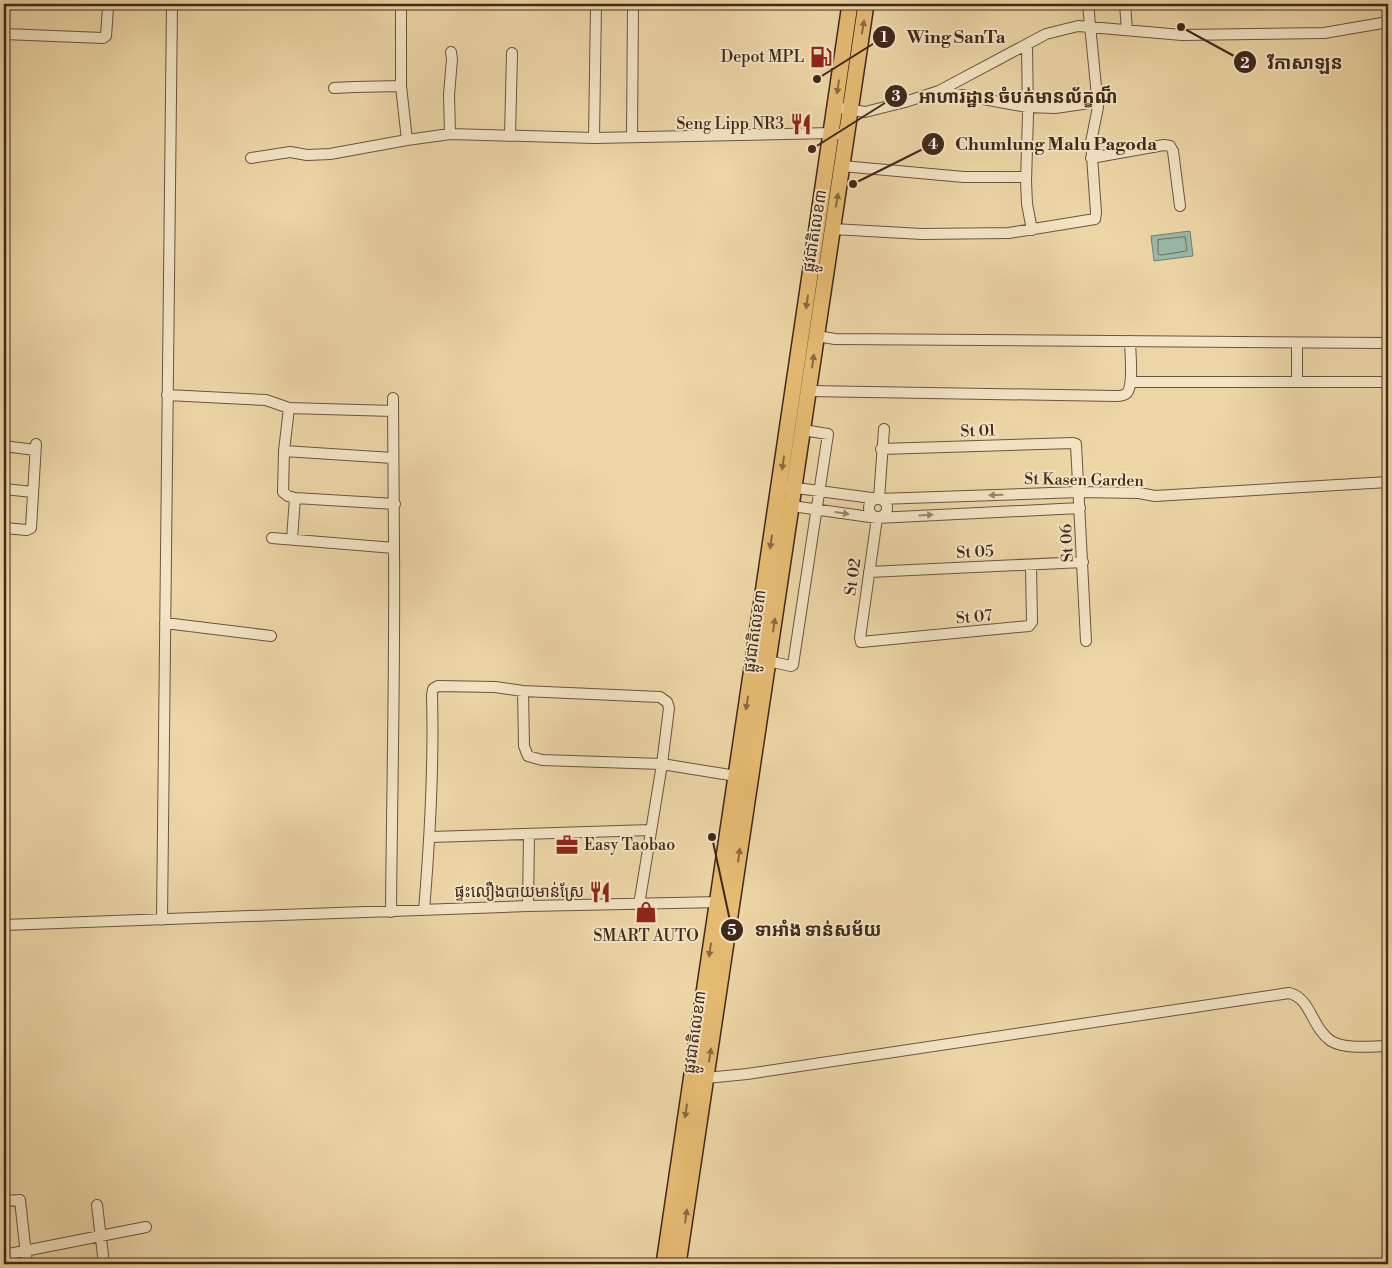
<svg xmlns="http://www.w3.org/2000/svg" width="1392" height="1268" viewBox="0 0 1392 1268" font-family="'Libre Bodoni','Noto Sans Khmer',serif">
  <rect width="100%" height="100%" fill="#edd6a6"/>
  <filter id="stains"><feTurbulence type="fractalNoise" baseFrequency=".004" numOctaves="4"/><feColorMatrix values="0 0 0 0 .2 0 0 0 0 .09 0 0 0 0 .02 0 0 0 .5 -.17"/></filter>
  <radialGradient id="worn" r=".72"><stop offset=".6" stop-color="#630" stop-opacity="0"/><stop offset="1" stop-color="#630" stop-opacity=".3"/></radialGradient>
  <path fill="#99b9a8" stroke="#757f70" d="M1190,231L1193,256L1154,261L1151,236Z"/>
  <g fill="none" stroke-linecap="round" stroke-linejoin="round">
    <path stroke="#6c7062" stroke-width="1" d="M1185,237L1187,249L1186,251L1161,255L1158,254V240Z"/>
    <g stroke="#6b543e" stroke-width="12">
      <path id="minor" d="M401,4V86L407,140
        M1125,4L1127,30
        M4,34L103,38L106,36L108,8L105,4
        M1027,45L1028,115L1026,181L1027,204L1032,230
        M334,88L354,87L401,86
        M939,91L1027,107L1055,108L1097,102
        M835,107L865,112L905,102L939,91L1046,34L1078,26L1182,35L1324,33L1388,22
        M450,134L449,95L452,59L451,52
        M510,136L512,53
        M632,137L633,4
        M594,138L596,4
        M251,158L290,152L307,155L330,154L407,140L450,134L594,138L832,133L847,135
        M1091,158L1164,145L1170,146L1173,151L1180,206
        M842,166L964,177H1026
        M833,229L922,234L1009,233L1095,219L1096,213L1091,142L1098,107L1088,4
        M817,336L835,339L1388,343
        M1297,343V382
        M1131,382H1388
        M809,391L1116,396C1120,396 1124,396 1127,393C1134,385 1130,352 1130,341
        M167,395L266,400L289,408L393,411
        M289,408L284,451L283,492L288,496L295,498L395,504
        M4,446L35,450
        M881,449L1073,443L1076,444L1086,641
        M284,451L393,458
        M789,487L879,499L1079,492L1139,493L1155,496L1388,482
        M4,489L33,492
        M869 508a9 9 0 1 1 18 0a9 9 0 1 1-18 0Z
        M879,499L884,429
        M785,505L877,518L1080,508
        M877,518L860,638L861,642L1029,626L1032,622L1031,565
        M4,528L27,530L31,528L36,444
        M272,538L394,548L393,398
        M292,539L295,498
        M869,572L1083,562
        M165,623L271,636
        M768,661L791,666L793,665L828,434L803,430
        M523,691L524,746L528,756L542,760L662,764L736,776
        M431,837L651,830
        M528,906L529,834
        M424,910C430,838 434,767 432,695L433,689L438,686L495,687L523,691L660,697L667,702L669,708L662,764L639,905
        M391,912C392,790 395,669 394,548
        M162,920L172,4
        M4,925L528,906L721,902
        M706,1078L747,1074L1289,993C1311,998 1311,1027 1331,1041C1347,1050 1371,1046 1388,1046
        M4,1201L20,1200L27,1264
        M97,1205L104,1264
        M4,1255L146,1227"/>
    </g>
    <g stroke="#40281b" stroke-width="18">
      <path id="highway" d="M664,1264L850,4
        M678,1264L866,4"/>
    </g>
    <use href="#minor" stroke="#f3e4c5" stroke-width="10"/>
    <use href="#highway" stroke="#e6bb73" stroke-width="15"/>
  </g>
  <defs><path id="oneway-solid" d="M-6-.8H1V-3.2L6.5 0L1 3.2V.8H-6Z" transform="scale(1.25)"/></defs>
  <g fill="#8b6a43">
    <use href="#oneway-solid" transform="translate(863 27) rotate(-81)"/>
    <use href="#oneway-solid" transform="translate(838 87) rotate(98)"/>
    <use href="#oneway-solid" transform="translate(837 200) rotate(-81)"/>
    <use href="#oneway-solid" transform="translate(807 302) rotate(98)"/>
    <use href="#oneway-solid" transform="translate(813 361) rotate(-82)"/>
    <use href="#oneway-solid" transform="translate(783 463) rotate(98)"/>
    <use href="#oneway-solid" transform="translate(771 542) rotate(99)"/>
    <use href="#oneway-solid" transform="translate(774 625) rotate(-82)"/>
    <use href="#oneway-solid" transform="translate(747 703) rotate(99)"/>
    <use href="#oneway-solid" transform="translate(739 855) rotate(-82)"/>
    <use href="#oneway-solid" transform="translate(710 950) rotate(98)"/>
    <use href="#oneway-solid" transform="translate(710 1055) rotate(-81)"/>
    <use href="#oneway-solid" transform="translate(686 1111) rotate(98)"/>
    <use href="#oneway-solid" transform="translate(686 1216) rotate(-82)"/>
  </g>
  <g fill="#9a8670">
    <use href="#oneway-solid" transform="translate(996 495) rotate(178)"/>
    <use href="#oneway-solid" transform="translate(842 513) rotate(8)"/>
    <use href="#oneway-solid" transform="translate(926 515) rotate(-3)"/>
  </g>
  <defs>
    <g id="fuel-bare" transform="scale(1.725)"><path d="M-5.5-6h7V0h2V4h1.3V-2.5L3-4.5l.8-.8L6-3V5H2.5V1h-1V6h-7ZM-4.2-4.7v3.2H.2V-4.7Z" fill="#8f2418" stroke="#f3e4c5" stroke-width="2.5" paint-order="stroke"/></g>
    <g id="restaurant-bare" transform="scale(1.725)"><path d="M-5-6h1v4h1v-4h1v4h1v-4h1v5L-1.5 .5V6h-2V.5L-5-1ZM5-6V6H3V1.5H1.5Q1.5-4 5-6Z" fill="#8f2418" stroke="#f3e4c5" stroke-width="2.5" paint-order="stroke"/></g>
    <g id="office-bare" transform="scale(1.725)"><path d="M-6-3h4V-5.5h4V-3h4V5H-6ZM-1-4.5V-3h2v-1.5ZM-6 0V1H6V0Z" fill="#8f2418" stroke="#f3e4c5" stroke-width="2.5" paint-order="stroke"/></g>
    <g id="shop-bare" transform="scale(1.725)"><path d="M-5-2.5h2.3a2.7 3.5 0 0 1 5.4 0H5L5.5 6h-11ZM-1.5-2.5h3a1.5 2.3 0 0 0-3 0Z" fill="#8f2418" stroke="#f3e4c5" stroke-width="2.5" paint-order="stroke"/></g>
  </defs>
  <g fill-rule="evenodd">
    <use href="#fuel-bare" x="821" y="57"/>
    <use href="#restaurant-bare" x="801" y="124"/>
    <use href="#office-bare" x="567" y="845"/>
    <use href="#restaurant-bare" x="600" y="892"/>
    <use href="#shop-bare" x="646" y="912"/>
  </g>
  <g text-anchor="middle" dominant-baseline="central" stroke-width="4" stroke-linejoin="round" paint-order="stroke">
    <g font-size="16" fill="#40281b" stroke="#f3e4c5" text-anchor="end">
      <text x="804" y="57">Depot MPL</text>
      <text x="784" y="124">Seng Lipp NR3</text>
      <text x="584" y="845" text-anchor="start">Easy Taobao</text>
      <text x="584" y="892">ផ្ទះលឿងបាយមាន់ស្រែ</text>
      <text x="646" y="936" text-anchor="middle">SMART AUTO</text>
    </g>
    <g font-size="16" fill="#40281b" stroke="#f3e4c5">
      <text transform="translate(815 231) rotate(-81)">ផ្លូវជាតិលេខ៣</text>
      <text transform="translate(978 431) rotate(-2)">St 01</text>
      <text transform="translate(1084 480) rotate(1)">St Kasen Garden</text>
      <text transform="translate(1067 543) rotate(-93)">St 06</text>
      <text transform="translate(975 552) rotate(-3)">St 05</text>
      <text transform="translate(853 577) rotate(-82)">St 02</text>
      <text transform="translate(974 617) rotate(-5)">St 07</text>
      <text transform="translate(755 631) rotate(-82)">ផ្លូវជាតិលេខ៣</text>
      <text transform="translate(695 1032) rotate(-82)">ផ្លូវជាតិលេខ៣</text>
    </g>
  </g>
  <path fill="none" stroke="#40281b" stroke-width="2" d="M817 79L884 37M1181 27L1245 62M812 149L896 96M853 184L933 144M712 837L732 930"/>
  <g fill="#40281b" stroke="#f3e4c5" stroke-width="2">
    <circle cx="817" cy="79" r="5"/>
    <circle cx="1181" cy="27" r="5"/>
    <circle cx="812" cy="149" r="5"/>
    <circle cx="853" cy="184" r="5"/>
    <circle cx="712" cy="837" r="5"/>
    <circle cx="884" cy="37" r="12"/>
    <circle cx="1245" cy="62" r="12"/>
    <circle cx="896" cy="96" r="12"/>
    <circle cx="933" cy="144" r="12"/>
    <circle cx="732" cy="930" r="12"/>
  </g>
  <g font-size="15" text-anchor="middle" font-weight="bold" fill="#fff">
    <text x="884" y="42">1</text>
    <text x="1245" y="68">2</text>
    <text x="896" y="101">3</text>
    <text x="933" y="149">4</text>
    <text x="732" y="935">5</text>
  </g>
  <g font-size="18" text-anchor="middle" font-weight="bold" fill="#40281b" stroke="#f3e4c5" stroke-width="4" stroke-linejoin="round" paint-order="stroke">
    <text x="956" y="43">Wing SanTa</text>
    <text x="1305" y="69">រីកាសាឡន</text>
    <text x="1018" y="103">អាហារដ្ឋាន ចំបក់មានល័ក្ខណ៏</text>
    <text x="1056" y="150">Chumlung Malu Pagoda</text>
    <text x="818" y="936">ទាអាំង ទាន់សម័យ</text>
  </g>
  <rect width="1392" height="1268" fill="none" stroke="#edd6a6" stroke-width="20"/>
  <rect x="5" y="5" width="1382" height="1258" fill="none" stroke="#40281b" stroke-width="2.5"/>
  <rect x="10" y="10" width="1372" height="1248" fill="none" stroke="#40281b"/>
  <rect width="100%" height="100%" filter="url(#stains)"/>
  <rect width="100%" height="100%" fill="url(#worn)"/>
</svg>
